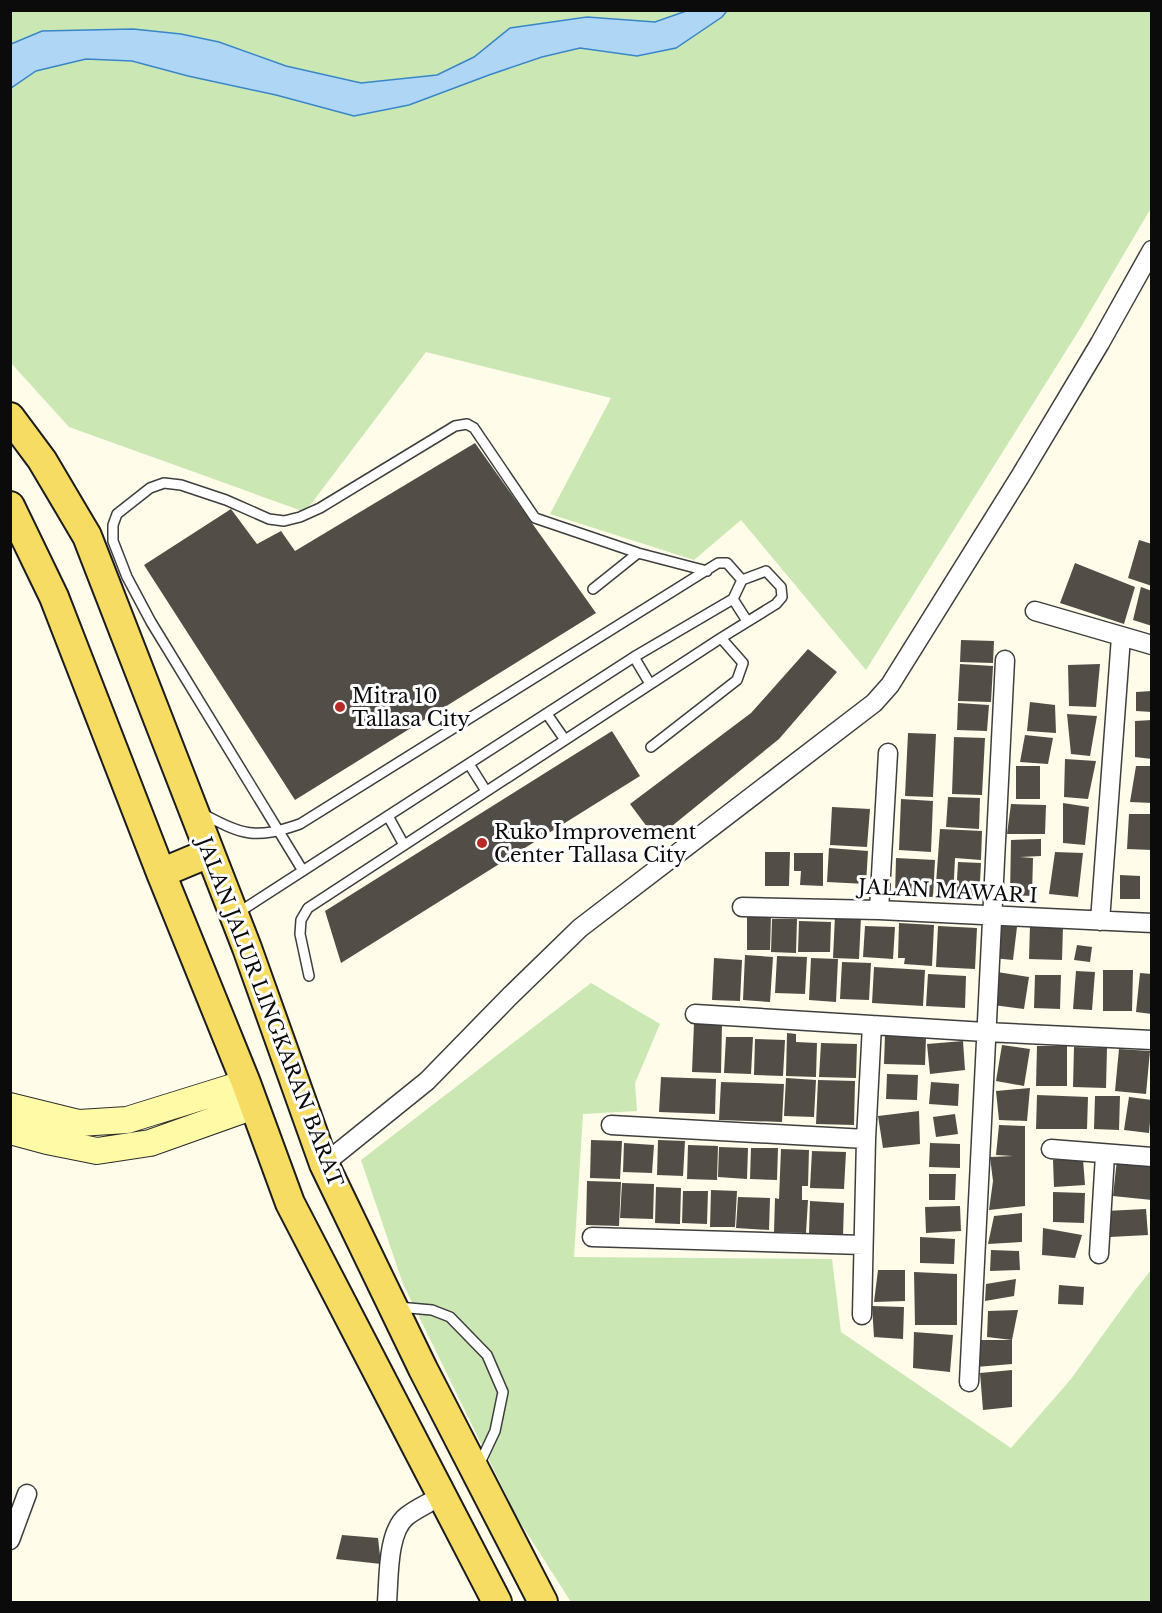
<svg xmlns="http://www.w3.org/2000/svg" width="1162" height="1613" viewBox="0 0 1162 1613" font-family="'Libre Baskerville',serif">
  <rect width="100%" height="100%" fill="#fffce9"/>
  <path fill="#cbe7b4" d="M11,11H1151V208L1081,327L866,670L741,520L694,560L550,514L611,398L426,352L305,512L69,427L11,363Z
    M591,983L660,1024L635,1083L637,1111L583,1114L574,1257L832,1259L841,1332L1011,1448L1071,1379L1133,1293L1151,1270V1602H571L518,1519L403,1284L361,1160Z"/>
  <path fill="#afd6f5" stroke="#3886ca" stroke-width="1.5" d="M689,10L727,11L722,17L676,48L637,56L580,48L542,57L489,75L409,105L354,116L276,95L188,76L132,61L86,59L36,71L11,88V44L42,31L133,29L181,34L219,42L286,66L361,83L437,75L474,57L510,28L587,17L655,22Z"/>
  <path fill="#534d48" d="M475,443L596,613L295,800L144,565L231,509L257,544L281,531L295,551Z
    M1139,540L1152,544V586L1128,578Z
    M1075,563L1135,587L1124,624L1060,603Z
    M1141,587L1152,591V626L1133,620Z
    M961,640L994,641L993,663L960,662Z
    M808,649L837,672L779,739L656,839L630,804L751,713Z
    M960,664L993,666L991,702L958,701Z
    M1100,664L1096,707L1069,706L1068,665Z
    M1152,691V712L1136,711V692Z
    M1030,702L1055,705L1056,733L1027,731Z
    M958,703L989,705L987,731L957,730Z
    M1067,714L1097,716L1090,756L1071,754Z
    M1152,720V759L1135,757V721Z
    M612,731L640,776L341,963L325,911Z
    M908,733L936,734L933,797L905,796Z
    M1025,735L1053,738L1048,764L1020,762Z
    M954,737L985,738L982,795L952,794Z
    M1065,759L1096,761L1088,799L1064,797Z
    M1016,766H1040V799H1016Z
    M1136,766H1152V803L1130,802Z
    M948,797L980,798L979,829L946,827Z
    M901,799L933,801L931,852L899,850Z
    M1063,803L1089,807L1085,845L1063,843Z
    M1011,804L1046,805L1045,834H1007Z
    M832,807L870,809L867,847L830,845Z
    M1129,814H1152V850L1127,849Z
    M940,829L982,831L981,860L955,858L953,898L935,897Z
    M1041,839V856L1020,857L1033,858L1032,896L1010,895L1011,840Z
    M829,848L868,851L866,884L827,882Z
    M765,852H790L789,886H765Z
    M1055,852L1083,853L1078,897L1049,894Z
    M794,853H823V886L800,885L801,871H794Z
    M896,858L935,860L933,897L895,895Z
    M958,862L981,863L979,899L956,898Z
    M1120,875L1140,876V899H1120Z
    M747,915H771L770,950H747Z
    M835,916L861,917L859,959L833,958Z
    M772,919H797L796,953L771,952Z
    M799,921L831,922L830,952H798Z
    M899,923L934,925L932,966L904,964L905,958H898Z
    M997,925L1017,927L1013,960L993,958Z
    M1030,925L1063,926L1062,960L1029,959Z
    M865,926L895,927L893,959L863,957Z
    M938,926L977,928L975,969L936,967Z
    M1077,945L1092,947L1090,962L1074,960Z
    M745,955L773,957L770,1002L743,1000Z
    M777,956L807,957L805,994L775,993Z
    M714,958L742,960L740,1001L712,1000Z
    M811,958L838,959L836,1002L809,1000Z
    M842,962L871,963L869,1000L840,999Z
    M874,967L925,970L923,1006L872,1003Z
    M1103,970H1133L1132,1011H1103Z
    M1076,971L1095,972L1092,1010L1073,1009Z
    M997,972L1029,977L1024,1009L993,1005Z
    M1140,973L1152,974V1014L1136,1012Z
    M928,974L966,976L965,1008L926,1006Z
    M1035,975H1061L1060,1009L1034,1008Z
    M694,1023L722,1024L721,1073L692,1072Z
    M787,1033L796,1034V1042L817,1043L816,1077L786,1076Z
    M885,1034L926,1037L925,1065L884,1064Z
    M726,1037H753L751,1074L724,1073Z
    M755,1039L785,1040L783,1076L754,1075Z
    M963,1041L965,1070L930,1074L927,1044Z
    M821,1043L857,1044L856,1078L819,1077Z
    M1002,1045L1030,1049L1024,1086L996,1081Z
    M1037,1046H1067V1086H1036Z
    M1074,1047L1107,1048L1106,1088L1073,1087Z
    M1119,1049L1150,1051L1146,1094L1115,1091Z
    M887,1074L918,1075L917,1100L886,1099Z
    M661,1077L716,1079L715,1114L659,1112Z
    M786,1078L816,1080L814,1117L784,1116Z
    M818,1080L855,1081L854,1125L816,1124Z
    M721,1082L784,1084L782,1122L719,1120Z
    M931,1082L959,1084L958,1106L929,1104Z
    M1030,1088L1027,1121L999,1120L996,1091Z
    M1037,1095L1088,1097L1087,1129H1036Z
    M1095,1096H1120L1119,1130L1094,1129Z
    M1129,1097L1152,1100L1149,1133L1124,1130Z
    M919,1111L920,1144L883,1148L878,1116Z
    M955,1114L958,1134L936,1137L933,1117Z
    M999,1125L1025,1126V1206L989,1210L993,1181L990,1157L1013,1156L996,1155Z
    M591,1140L622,1141L620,1179L590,1178Z
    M658,1140L685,1141L683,1176L657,1175Z
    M624,1143L654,1145L652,1173L623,1172Z
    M930,1143L960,1144V1168L929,1167Z
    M688,1145L718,1146L717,1180L687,1179Z
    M719,1147L748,1148L747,1179L718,1177Z
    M751,1148H778L777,1180L750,1179Z
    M781,1149L809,1150L808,1186H802V1200H808L806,1233L774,1232L775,1198L779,1199Z
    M812,1151L846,1152L844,1189L810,1188Z
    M1083,1159L1085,1185L1054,1187L1053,1160Z
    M1117,1159L1152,1163V1200L1113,1196Z
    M929,1174H956L955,1200H929Z
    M587,1181L621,1182L619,1226L586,1225Z
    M622,1183L654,1184L653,1219L620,1218Z
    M656,1187L681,1188L680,1224L655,1223Z
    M711,1190L737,1191L735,1227H710Z
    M683,1191H708L707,1224L682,1223Z
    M1053,1192L1085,1193L1084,1223L1053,1222Z
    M738,1197L770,1198L769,1230L736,1228Z
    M810,1201L844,1203L843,1236L809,1234Z
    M960,1206L961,1231L926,1233L925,1207Z
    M1146,1209L1148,1235L1110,1237L1105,1211Z
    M1022,1213V1242L988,1244L994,1216Z
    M1043,1228L1082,1235L1075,1258L1042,1255Z
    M920,1237L955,1239L954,1264L920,1263Z
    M991,1250L1019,1251L1020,1270L990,1271Z
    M878,1270H905V1301L874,1302Z
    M914,1272L957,1274V1325H915Z
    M1016,1279L1014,1296L985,1301L986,1284Z
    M1059,1285L1084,1287L1083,1305L1058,1304Z
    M872,1306L904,1307L903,1339L874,1337Z
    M1018,1310L1012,1340V1364L976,1367L978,1340H1012L987,1337L988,1311Z
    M914,1332L953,1335L950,1372L913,1368Z
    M1012,1370V1407L983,1410L980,1373Z
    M342,1535L378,1538L381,1564L336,1559Z"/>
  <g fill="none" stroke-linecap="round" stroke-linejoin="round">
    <g stroke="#3e3e3e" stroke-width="12">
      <path id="lane" d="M742,580L733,599L747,621
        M593,589L638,553
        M634,657L650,684
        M547,714L565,740
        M469,764L486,791
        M201,813C243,835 254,840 300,824L718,563H727L742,580L766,571L781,587L782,597L776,604L721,638L743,663L737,680L651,747
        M388,816L404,845
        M303,871L151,622L127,577L113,541V525L117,514L150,488L164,483L181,485L226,500L269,519L284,521L300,517L320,508L455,426L467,424L474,428L535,518L638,553L707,571
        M236,914L634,657L733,599
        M309,976L300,934L301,920L308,908L721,638
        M398,1307L432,1310L450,1317L487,1355L503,1392L495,1431L479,1465"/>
    </g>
    <g stroke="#3e3e3e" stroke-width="21">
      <path id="street" d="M1035,611L1152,645
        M742,907L879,910L1152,923
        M879,910L888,753
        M1100,921L1121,637
        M695,1014L985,1032L1152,1040
        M611,1125L866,1139
        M1051,1149L1152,1157
        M324,1164L427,1081L510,996L580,928L874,703L890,685L1021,475L1100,343L1152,250
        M592,1237L863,1245
        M1099,1254L1105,1155
        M862,1315L866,1139L872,1025
        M969,1382L1005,660
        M10,1540L27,1494
        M387,1602C389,1579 387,1531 407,1516C417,1508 430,1503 440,1496"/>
    </g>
    <g stroke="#2d2d2d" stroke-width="28">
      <path id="secondary" d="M10,1106L79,1123L127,1120L246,1083
        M10,1131L47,1141L97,1151L150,1143L254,1106"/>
    </g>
    <g stroke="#1c1c1c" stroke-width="32">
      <path id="primary" d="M10,417L42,460L87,536L247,948L324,1164L423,1369L543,1602
        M10,506L54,597L161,873L246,1083L290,1203L497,1602
        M161,873L209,853"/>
    </g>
    <use href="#lane" stroke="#fff" stroke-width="9"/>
    <use href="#street" stroke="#fff" stroke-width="18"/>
    <use href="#secondary" stroke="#fefaa5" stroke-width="26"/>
    <use href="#primary" stroke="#f6dc62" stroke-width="28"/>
  </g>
  <g fill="#b72a26" stroke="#fff" stroke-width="2">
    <circle cx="340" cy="707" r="6"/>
    <circle cx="482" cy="843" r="6"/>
  </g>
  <g text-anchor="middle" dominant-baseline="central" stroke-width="6" stroke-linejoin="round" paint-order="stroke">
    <g font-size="20" fill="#0b0b0b" stroke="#fff" text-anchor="start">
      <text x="352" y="696">Mitra 10<tspan x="352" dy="23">Tallasa City</tspan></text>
      <text x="494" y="832">Ruko Improvement<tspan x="494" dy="23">Center Tallasa City</tspan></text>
    </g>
    <g font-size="20" fill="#0b0b0b" stroke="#fff">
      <text transform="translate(948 891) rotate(3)">JALAN MAWAR I</text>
      <text transform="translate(270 1012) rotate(69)">JALAN JALUR LINGKARAN BARAT</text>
    </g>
  </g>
  <rect width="1162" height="1613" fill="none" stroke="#0b0b0b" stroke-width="24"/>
</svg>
